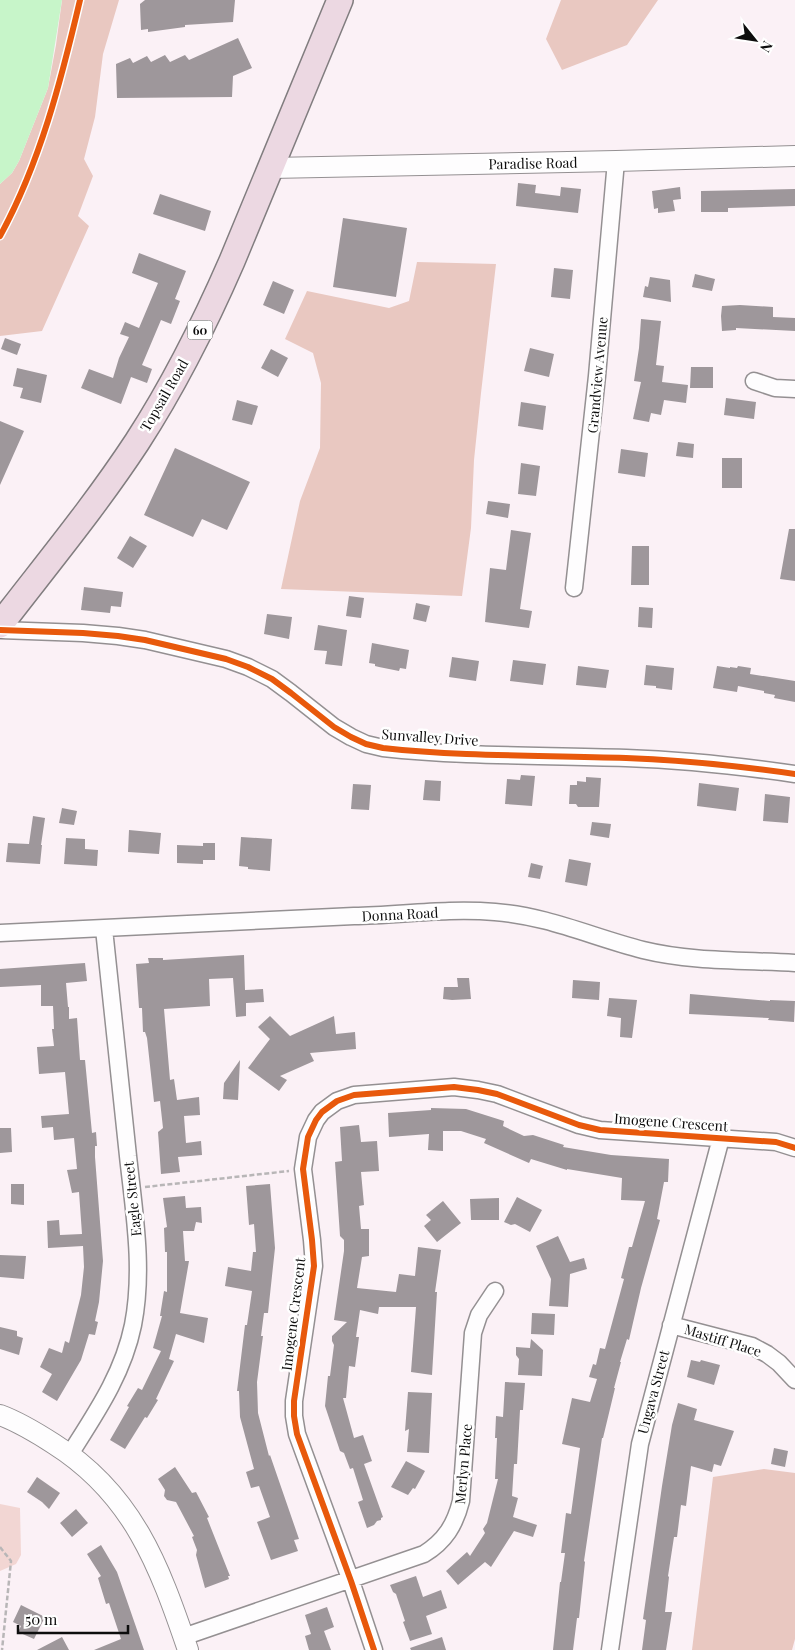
<svg xmlns="http://www.w3.org/2000/svg" width="795" height="1650" viewBox="0 0 795 1650" font-family="'Playfair Display',serif">
  <rect width="100%" height="100%" fill="#fbf1f6"/>
  <path fill="#f2d6d3" d="M0,1504L20,1508L21,1555L16,1564L0,1571Z"/>
  <path fill="#e9c8c1" d="M62,0H119L103,54L95,117L84,159L93,176L78,216L89,226L42,331L0,336V184L12,173L19,161L48,88L56,45Z
    M561,0H658L627,45L562,70L546,39Z
    M417,262L496,264L481,393L474,460L471,528L462,596L281,589L300,501L320,448L321,383L313,353L285,339L307,291L389,308L409,301Z
    M764,1469L795,1473V1639L792,1650H692L713,1477Z"/>
  <path fill="#c7f5c9" d="M0,0H62L48,88L19,161L12,173L0,184Z"/>
  <path fill="#9e979b" d="M145,0H235L233,22L185,25V27L148,32V29L141,30L140,4Z
    M238,38L252,68L233,76L232,97L117,98L116,64L130,58L133,63L147,56L151,62L165,55L170,62L185,55L189,60Z
    M518,183L536,185L535,193L560,196L561,187L581,189L578,213L516,206Z
    M680,187L681,199L673,200L675,211L658,213V208L654,209L652,191Z
    M795,189V206L728,208V212H701V191Z
    M160,194L211,211L205,231L153,214Z
    M343,218L407,228L396,297L333,287Z
    M139,253L186,271L175,299L180,301L171,324L161,320L142,365L152,369L147,383L131,377L121,404L81,388L89,369L113,378L119,358L129,337L120,334L125,322L139,328L158,283L132,273Z
    M554,268L573,270L570,299L551,297Z
    M695,274L715,279L712,291L692,287Z
    M650,277L670,280L671,302L643,297L645,286L648,287Z
    M273,281L294,290L284,314L263,305Z
    M740,305L773,307V317L795,318V331L736,328V330L722,331L721,316L722,306Z
    M641,319L661,321L656,365L664,366L662,382L688,385L686,403L664,400L661,415L651,413L649,422L633,419L641,382L634,381L639,348Z
    M5,338L21,344L17,355L1,349Z
    M530,348L554,354L549,377L524,371Z
    M271,349L288,358L278,377L261,368Z
    M691,367H713V388H690Z
    M17,368L47,375L41,403L20,398L23,388L13,386Z
    M726,398L756,402L754,419L724,415Z
    M237,400L258,406L252,425L232,420Z
    M521,402L546,406L543,430L518,426Z
    M0,421L24,431L0,485Z
    M678,442L694,444L693,458L676,456Z
    M175,448L250,482L227,530L202,519L193,537L144,515Z
    M621,449L648,453L645,477L618,473Z
    M722,458H742V488H722Z
    M521,463L540,466L536,496L518,494Z
    M488,501L510,504L508,518L486,514Z
    M789,529H795V581L780,579Z
    M511,530L531,533L520,609L532,611L529,628L485,622L490,568L506,570Z
    M130,536L147,546L133,568L117,558Z
    M632,546H649V585H631Z
    M84,587L123,592L121,607L111,606L110,613L81,610Z
    M349,596L364,598L361,618L346,616Z
    M416,603L430,606L426,622L413,619Z
    M639,607L653,608L652,628L638,627Z
    M267,614L292,617L289,639L264,634Z
    M318,625L347,630L342,666L325,664L327,651L314,650Z
    M372,643L409,650L406,669L400,668L399,671L379,667L375,666V664L369,663Z
    M452,657L479,661L476,681L449,677Z
    M513,660L546,664L543,685L510,681Z
    M646,665L674,668L672,690L656,688V686L644,685Z
    M578,666L609,670L606,688L576,685Z
    M717,666L730,668V667L737,668L738,666L751,668L750,674L795,681V702L774,698L775,695L764,693V691L738,686L737,692L713,688Z
    M521,775L535,776L532,806L505,804L507,779L520,780Z
    M586,777L601,778L599,807H578L576,804H569L570,785H577V781L586,782Z
    M425,780L441,781L440,801L423,800Z
    M699,783L739,788L736,811L697,806Z
    M353,784L371,785L369,810L351,809Z
    M765,794L790,797L788,823L763,821Z
    M62,808L77,811L74,825L59,823Z
    M33,816L45,818L41,845H42L40,864L6,862L8,843L29,844Z
    M592,822L611,824L609,838L590,835Z
    M129,830L161,833L159,854L128,852Z
    M241,837L272,839L270,871L248,869V867L239,866Z
    M66,838L85,839V849L98,850L97,866L64,864Z
    M203,843H215V860H203V864L177,863V845L203,846Z
    M569,859L591,863L587,886L565,882Z
    M531,863L543,866L540,879L528,877Z
    M244,955L245,990L263,989L264,1002L246,1003V1016L236,1017L233,978L209,979L210,1006L164,1009L170,1080L174,1079L177,1100L199,1097L200,1115L184,1116L186,1143L201,1141L202,1155L178,1157L180,1172L161,1174L158,1132L163,1128L160,1101L154,1102L147,1038L145,1032H143L142,1008H139L136,964L149,963L148,958H163V960Z
    M85,963L87,981L66,983L68,1007H69V1019L77,1018L80,1060H85L92,1133L96,1132L97,1146H95V1157L103,1261L99,1302L95,1321L98,1322L95,1335L89,1334L81,1360L57,1401L42,1392L52,1374L40,1367L49,1348L62,1353L65,1341L69,1343L81,1295L84,1267L83,1246L48,1248L47,1221L59,1220L60,1235L82,1234L79,1192L72,1193L67,1170L77,1169L74,1138L54,1140L53,1127L42,1128L41,1116L69,1114L65,1072L39,1074L37,1047L54,1046L52,1029H54L53,1006H41V985L0,987V969Z
    M457,978H469L471,999L452,1000L443,999L444,987H458Z
    M573,980L600,982L599,1000L572,998Z
    M690,994L770,1001V1000L795,1001L794,1022L768,1020L769,1018L689,1014Z
    M609,998L637,1000L632,1038L620,1037L621,1018L607,1016Z
    M270,1016L290,1036L334,1016L336,1034L355,1032L356,1049L310,1053L314,1061L280,1076L287,1080L279,1091L248,1068L270,1039L258,1027Z
    M240,1060L238,1100L223,1099L224,1083Z
    M431,1108L466,1109L504,1121L503,1126L524,1136L533,1135L564,1145L563,1147L611,1155L669,1159L668,1182H664L657,1219L660,1220L641,1288L629,1340L627,1339L620,1362H621L614,1388H615L603,1438H602L584,1561L585,1562L579,1618H577L573,1650H553L560,1582H561L565,1553H561L566,1513L571,1514L580,1448L562,1444L572,1398L590,1402L597,1379L589,1377L593,1364L596,1365L600,1348L605,1349L624,1279L621,1278L629,1247H632L645,1201L621,1200L622,1178L567,1169V1170L531,1159L529,1163L484,1143L486,1139L461,1131H443V1151L428,1150L429,1134L389,1137L388,1113L431,1110Z
    M359,1125L361,1142L377,1141L379,1171L361,1172L364,1205L359,1206L361,1229H369V1256L362,1257L357,1288L396,1292L399,1274L415,1276L418,1247L441,1250L435,1292H437L432,1375L411,1372L416,1307H379L378,1314L360,1310L356,1337H359L355,1367L349,1366L346,1398H343L354,1438L363,1435L372,1461L364,1464L383,1517L381,1518V1520L377,1521L374,1525L367,1528L358,1502L363,1500L353,1468L350,1469L344,1453L340,1451L325,1406L328,1376H330L334,1345L332,1341V1336L347,1322L334,1320L344,1251V1240L340,1236L335,1162L342,1161L340,1127Z
    M0,1128H11L12,1152L0,1153Z
    M11,1184H24V1205L11,1204Z
    M270,1184L275,1248L268,1313H264L261,1336H263L257,1382L258,1413L269,1456L270,1455L299,1539L294,1540L298,1551L271,1560L257,1522L270,1517L259,1486L251,1488L246,1472L254,1469L240,1417L239,1391H237L245,1325H247L252,1291L225,1286L228,1267L251,1271L253,1252H256L254,1224L249,1225L246,1186Z
    M185,1196L186,1208L201,1207L202,1223L196,1222L194,1231H183L185,1261H189L180,1313L208,1318L204,1343L176,1334L169,1359L174,1361L156,1399L158,1400L147,1418L145,1417L125,1449L110,1440L129,1407L127,1406L138,1388L142,1390L161,1351L153,1348L162,1316H160L164,1291L167,1292V1252H165L164,1228L167,1227L163,1198Z
    M517,1197L542,1210L530,1232L515,1224L511,1225L504,1222Z
    M499,1198V1220H471L470,1199Z
    M443,1201L461,1223L437,1242L424,1226L431,1220L426,1215Z
    M558,1236L570,1262L584,1258L587,1269L570,1274L568,1307L549,1306L551,1279L536,1246Z
    M0,1255L26,1256L24,1279L0,1277Z
    M532,1313L555,1314L554,1335L531,1334Z
    M0,1327L17,1331V1336L23,1338L19,1355L0,1349Z
    M531,1339L543,1350L542,1376L518,1375L519,1359L516,1355V1347L530,1348Z
    M691,1360L700,1362L701,1360L720,1365L714,1385L687,1377Z
    M505,1382L525,1383L523,1410H520L517,1464H514L512,1496L518,1498L513,1517L537,1525L533,1537L514,1531L491,1567L485,1562L458,1585L446,1571L467,1552L470,1556L485,1533L483,1529L487,1523L498,1479H495L497,1438H495L496,1416L503,1417Z
    M408,1392L432,1393L429,1453L407,1452L409,1429L405,1431Z
    M678,1403L697,1409L694,1420L734,1431L721,1466L714,1464L712,1472L691,1466L686,1506L681,1505L677,1537H674L668,1576L669,1577L665,1612H672L666,1650H642L646,1620L643,1619L662,1486L672,1425Z
    M774,1448L788,1451L785,1467L771,1464Z
    M406,1461L425,1471L415,1489L413,1488L408,1495L391,1487Z
    M175,1467L192,1493L196,1492L209,1517L207,1518L230,1576H228L229,1579L205,1588L196,1555L197,1550L192,1537L194,1536L176,1502L167,1500L164,1496L165,1490L158,1479Z
    M37,1477L60,1493L49,1509L42,1502L27,1492Z
    M76,1509L88,1523L72,1537L60,1523Z
    M101,1545L117,1572L144,1650H94L121,1639L109,1603L106,1604L98,1578L101,1576L87,1554Z
    M416,1576L423,1597L441,1590L447,1608L426,1616L432,1634L410,1641L403,1622L405,1621L396,1594L393,1592L390,1585Z
    M21,1605L45,1617L34,1639L18,1632L21,1626L13,1622Z
    M327,1607L334,1627L324,1631L331,1650H309L305,1636L311,1634L305,1615Z
    M62,1637L69,1650H37Z
    M442,1637L446,1650H411L410,1648Z"/>
  <g fill="none" stroke-linecap="round" stroke-linejoin="round">
    <g stroke="#949092" stroke-width="19">
      <path id="minor" d="M754,381L775,388L795,389
        M574,588L597,376L616,161
        M0,630L83,633L118,636L145,640L226,659L248,667L272,679L291,693L334,727L351,737L366,744L383,748C464,757 545,755 626,758C683,760 739,766 795,774
        M0,933C118,928 236,921 354,916C401,915 448,908 495,912C548,916 592,937 643,950C692,962 744,960 795,963
        M671,1325L752,1346L767,1354L779,1363L795,1380
        M70,1454C96,1413 123,1374 133,1325C144,1269 134,1212 128,1156C120,1080 112,1004 104,929
        M183,1637L424,1554C445,1541 455,1525 461,1501L473,1333L479,1315L495,1291
        M374,1650L351,1581L297,1434L294,1416V1401L314,1266L312,1240L303,1169L308,1137L316,1120L322,1112L337,1101L354,1095L454,1087L478,1090L497,1094L579,1125L600,1130L776,1142L795,1148
        M610,1650L640,1444L721,1138"/>
    </g>
    <g stroke="#949092" stroke-width="22">
      <path id="tertiary" d="M271,168L616,161L795,156
        M0,1415C19,1422 37,1433 54,1444C133,1494 159,1565 188,1650"/>
    </g>
    <g stroke="#817d7f" stroke-width="28">
      <path id="primary" d="M0,625C46,565 95,506 137,442C174,385 205,323 232,261L340,0"/>
    </g>
    <path stroke="#b8b6b7" stroke-width="2.5" stroke-dasharray="5 2.5" stroke-linecap="butt" d="M145,1187L289,1171
      M0,1547L11,1561L2,1650"/>
    <use href="#minor" stroke="#fefdfe" stroke-width="16"/>
    <use href="#tertiary" stroke="#fefdfe" stroke-width="20"/>
    <use href="#primary" stroke="#ecd8e2" stroke-width="25"/>
    <g stroke="#fff" stroke-width="9">
      <path id="cycleway" d="M0,236C40,163 61,81 80,0
        M0,630L83,633L118,636L145,640L226,659L248,667L272,679L291,693L334,727L351,737L366,744L383,748C464,757 545,755 626,758C683,760 739,766 795,774
        M374,1650L351,1581L297,1434L294,1416V1401L314,1266L312,1240L303,1169L308,1137L316,1120L322,1112L337,1101L354,1095L454,1087L478,1090L497,1094L579,1125L600,1130L776,1142L795,1148"/>
    </g>
    <use href="#cycleway" stroke="#e8590c" stroke-width="6"/>
  </g>
  <g text-anchor="middle" dominant-baseline="central" stroke-width="5" stroke-linejoin="round" paint-order="stroke">
    <rect fill="#fff" stroke="#565656" stroke-width="1" x="187.5" y="320.5" width="25" height="19" rx="4"/>
    <g font-size="12" font-weight="bold" fill="#0d0d0d">
      <text x="200" y="330">60</text>
    </g>
    <g font-size="14" fill="#0d0d0d" stroke="#fff">
      <text transform="translate(533 163) rotate(-1)">Paradise Road</text>
      <text transform="translate(597 375) rotate(-85)">Grandview Avenue</text>
      <text transform="translate(164 395) rotate(-60)">Topsail Road</text>
      <text transform="translate(430 737) rotate(4)">Sunvalley Drive</text>
      <text transform="translate(400 914) rotate(-3)">Donna Road</text>
      <text transform="translate(671 1122) rotate(4)">Imogene Crescent</text>
      <text transform="translate(132 1199) rotate(-96)">Eagle Street</text>
      <text transform="translate(293 1314) rotate(-83)">Imogene Crescent</text>
      <text transform="translate(723 1340) rotate(17)">Mastiff Place</text>
      <text transform="translate(653 1392) rotate(-75)">Ungava Street</text>
      <text transform="translate(463 1464) rotate(-85)">Merlyn Place</text>
    </g>
  </g>
  <g transform="translate(755 40) rotate(120)" stroke="#ffffff" stroke-width="4" paint-order="stroke">
  <path d="M0-4L9 19L0 12L-9 19Z" fill="#0d0d0d"/>
  <text y="-8" font-size="14" font-weight="bold" text-anchor="middle" fill="#0d0d0d">N</text>
  </g>
  <path d="M18 1625v8h110v-8" fill="none" stroke="#0d0d0d" stroke-width="2.5"/>
  <text x="25" y="1625" font-size="15" fill="#0d0d0d" stroke="#ffffff" stroke-width="4" paint-order="stroke">50 m</text>
</svg>
